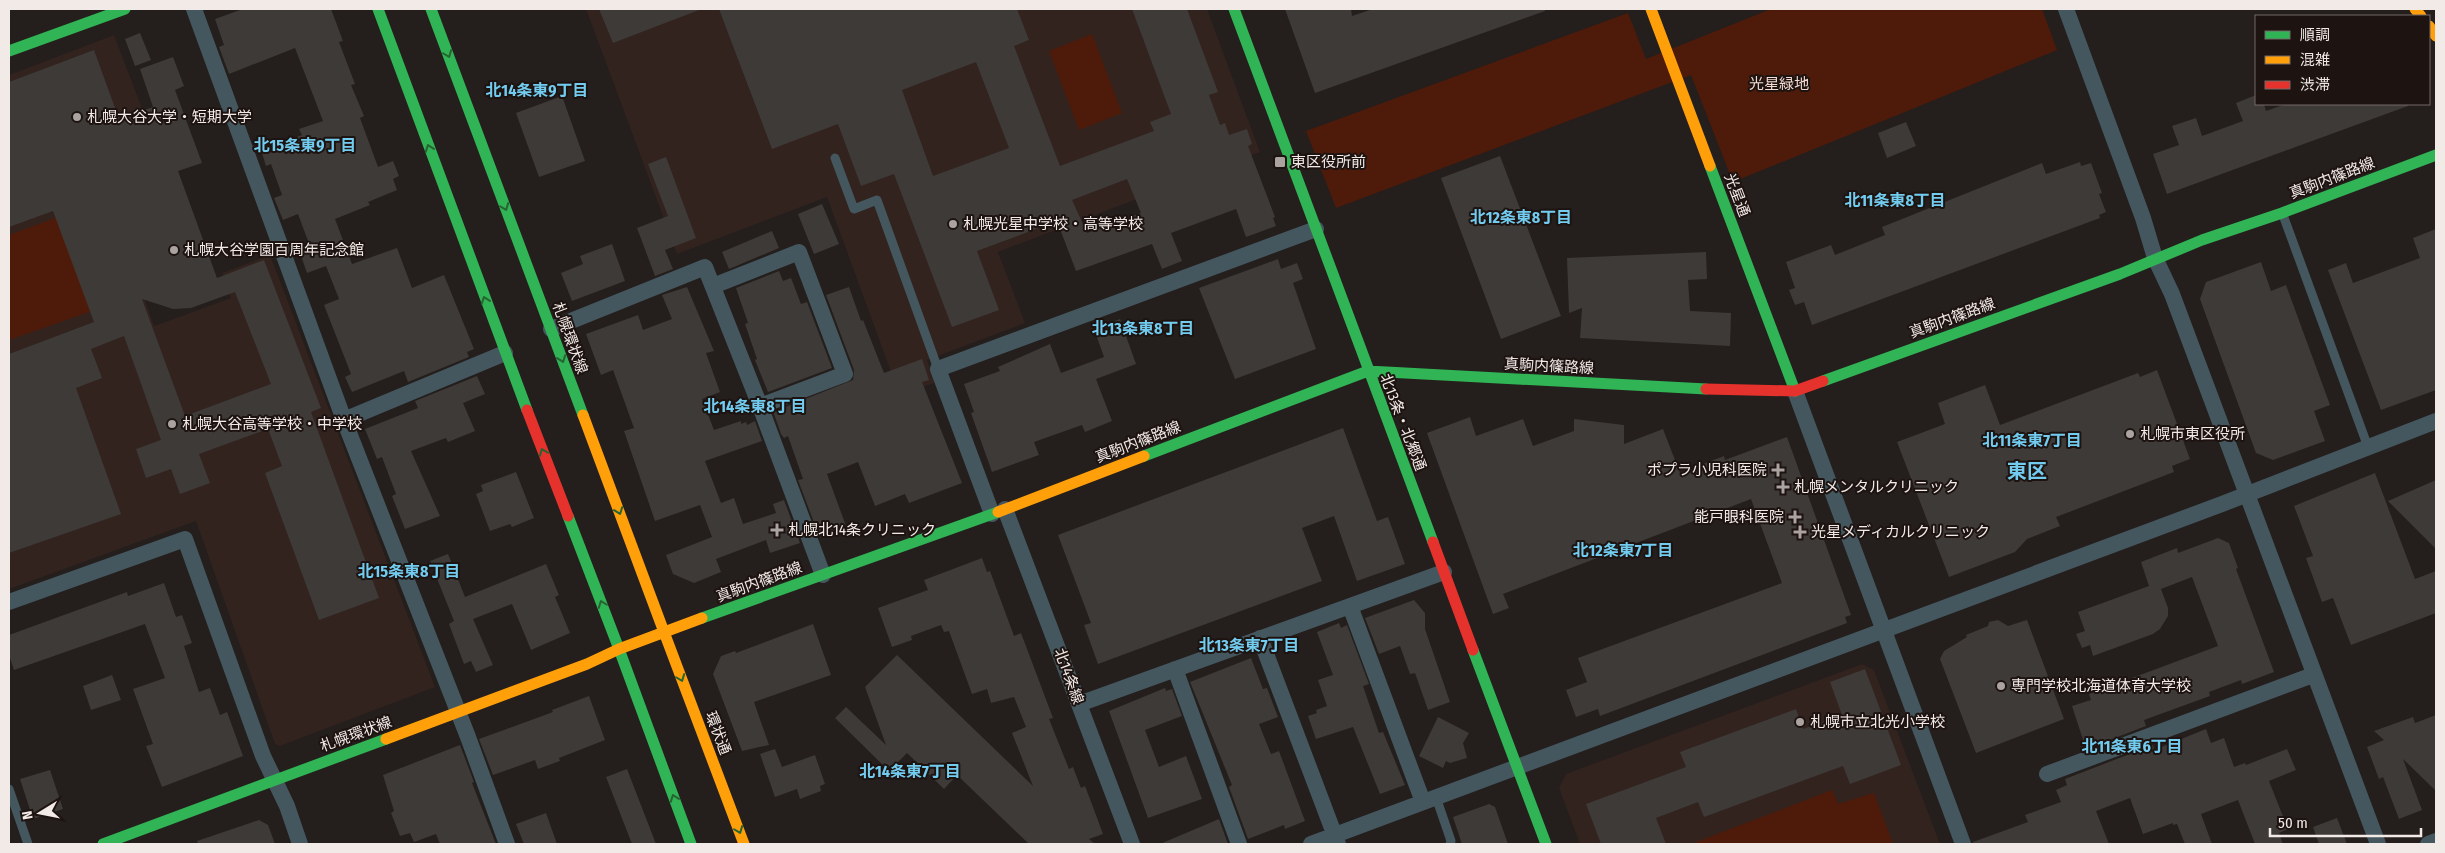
<svg xmlns="http://www.w3.org/2000/svg" width="2445" height="853" viewBox="0 0 2445 853" font-family="'Fira Sans Condensed','Noto Sans JP',sans-serif">
  <rect width="100%" height="100%" fill="#241e1c"/>
  <path fill="#32231e" d="M586,9H1207L1260,152L998,252L1025,323L927,360L935,383L899,394L827,197L677,254Z
    M114,35L163,163L110,202L154,326L231,298L222,273L270,255L435,687L280,746L275,744L196,521L9,589V75Z
    M1862,664L1874,670L1940,844H1580L1559,788L1566,774Z"/>
  <path fill="#4e1b0a" d="M1771,9H2042L2057,50L1733,182L1691,75L1336,208L1306,131L1628,13L1646,59Z
    M1092,34L1122,113L1079,130L1049,51Z
    M63,215L98,309L9,340V235Z
    M1832,790L1838,804L1874,793L1893,844H1691Z"/>
  <path fill="#3e3a38" fill-rule="evenodd" d="M243,9H331L343,41L339,42L355,84L351,85L364,116L360,118L378,167L393,161L399,176L393,179L397,190L368,202L370,205L335,219L352,264L397,248L412,288L444,275L474,349L467,352L469,357L408,382L404,371L352,392L345,377L351,374L324,305L339,299L326,266L307,273L300,253L311,249L298,214L283,220L274,198L282,195L271,164L266,166L261,150L302,135L299,129L323,121L295,48L229,74L219,47L224,45L215,19Z
    M599,9H699V10L613,43Z
    M719,9H1017L1029,40L1014,46L1060,166L1154,131L1150,122L1171,114L1132,9H1187L1218,92L1209,95L1220,125L1225,123L1229,135L1247,129L1252,144L1248,146L1275,217L1273,218L1276,226L1246,237L1236,209L1171,233L1182,261L1162,269L1152,244L1076,271L1057,221L977,251L999,310L952,327L894,174L861,186L838,124L772,149ZM976,62L1009,148L933,176L902,90ZM1127,179L1141,213L1087,233L1072,200Z
    M1285,9H1351L1352,16L1373,9H1545V11L1315,93Z
    M140,33L151,60L135,66L125,39Z
    M94,50L119,119L153,107L140,69L173,57L184,86L175,90L202,163L178,171L217,278L264,260L321,408L311,412L379,598L319,620L265,473L282,466L268,429L199,454L210,483L180,494L171,469L146,478L136,449L161,440L124,336L91,349L102,378L76,388L121,514L9,553V354L94,322L53,211L9,227V82ZM235,292L271,384L185,416L142,299L173,309L191,308Z
    M2256,95V104H2264L2266,111L2286,104H2408V106L2167,194L2153,154L2179,145L2172,126L2196,118L2202,136L2243,121L2236,103Z
    M562,96L585,161L539,177L516,113Z
    M1906,122L1916,146L1887,158L1878,133Z
    M1500,156L1561,316L1501,339L1441,178Z
    M666,157L696,238L665,250L673,269L655,276L637,228L668,216L648,164Z
    M2080,162L2081,166L2091,163L2102,193L2099,194L2106,212L2099,215L2100,218L1812,325L1804,302L1795,305L1789,290L1795,288L1786,262L1831,245L1835,255L1885,235L1882,227L2042,163L2046,174Z
    M822,204L839,244L814,254L798,214Z
    M2436,229V390L2381,410L2328,270L2346,263L2353,283L2420,258L2413,238Z
    M772,231L779,248L729,269L722,252Z
    M612,244L625,281L572,301L561,273L583,264L580,256Z
    M1706,252L1707,279L1688,280L1690,311L1731,313L1730,346L1580,338L1582,308L1569,313L1567,258Z
    M1278,259L1281,269L1297,263L1303,279L1293,283L1316,349L1235,379L1199,288Z
    M2261,262L2271,291L2286,285L2330,405L2314,411L2325,441L2273,460L2256,453L2200,299L2206,282Z
    M779,271L783,281L791,278L801,304L807,302L832,368L768,392L755,360L757,359L745,324L748,323L736,288Z
    M687,287L714,351L706,353L720,392L702,399L714,430L741,421V424L746,422L747,425L755,421L762,441L705,461L721,503L734,498L743,524L776,513L773,504L784,500L800,543L770,553L766,540L716,559L721,572L694,583L673,574L666,555L712,537L700,505L655,521L624,431L634,428L613,370L601,375L586,334L638,315L643,330L672,319L662,295Z
    M849,287L861,321L863,320L884,373L922,359L929,380L922,382L962,483L909,503L905,494L875,506L858,462L827,474L846,526L819,536L798,480L803,479L788,436L784,438L781,434L774,414L775,411L853,380L854,370L826,295Z
    M1120,319L1136,364L1096,379L1112,421L1085,432L1082,425L1034,442L1039,455L992,472L971,413L974,412L964,384L1000,371L998,367L1050,344L1061,373L1104,357L1094,329Z
    M2157,370L2190,459L2172,466L2174,472L2056,517L2060,526L2027,539L2015,552L1949,577L1897,442L1945,424L1938,403L1985,385L2000,425L2138,373L2140,377Z
    M477,376L485,394L463,403L475,431L448,442L446,438L411,451L440,516L405,529L392,496L396,494L382,457L377,459L365,429L418,408L415,401Z
    M1470,417L1476,436L1523,419L1533,446L1574,431V419L1624,425V444L1663,429L1680,473L1724,456L1725,460L1787,437L1851,615L1845,617L1847,623L1600,716L1598,709L1576,717L1566,690L1587,682L1578,658L1782,583L1751,499L1503,594L1509,608L1493,614L1427,433Z
    M1343,428L1377,521L1388,517L1405,564L1357,581L1334,516L1302,528L1322,581L1098,664L1084,625L1091,623L1058,535Z
    M516,472L534,518L512,527L510,524L490,531L476,494L483,491L481,485Z
    M2375,473L2415,579L2436,571V613L2351,645L2333,598L2322,602L2306,558L2313,556L2294,506Z
    M2436,480V549L2388,501Z
    M2218,538L2229,543L2238,568L2236,569L2274,672L2242,684L2241,680L2209,692L2210,696L2144,720L2146,726L2086,749L2072,706L2091,700L2089,694L2218,646L2192,577L2161,589L2168,608V616L2160,629L2153,634L2093,656L2090,645L2082,648L2076,634L2085,631L2078,612L2149,586L2141,562L2177,548L2178,553Z
    M448,554L465,597L546,564L559,595L555,597L570,633L531,650L512,604L473,619L493,665L476,672L471,661L464,664L449,624L454,621L430,561Z
    M982,558L987,572L990,571L1014,636L1021,633L1053,718L1049,719L1069,769L1073,767L1081,788L1085,786L1093,807L1103,834L1089,839L1095,844H1029L957,775L944,789L907,753L889,771L835,718L846,707L886,745L865,687L897,655L1033,786L1012,733L1026,727L1014,697L991,703L987,689L972,694L949,631L944,632L941,625L911,636L912,640L892,647L878,608L928,590L924,580Z
    M164,583L176,617L182,615L192,643L184,646L199,692L210,688L220,715L227,712L243,756L162,787L146,746L153,744L133,689L165,678L145,624L14,670L9,655V635L127,592L128,596Z
    M1414,600L1425,613V629L1450,702L1428,710L1415,673L1410,674L1400,646L1379,654L1365,618Z
    M1998,620L2008,626L2027,620L2064,719L1976,753L1940,659L1944,651L1967,637L1966,635L1988,626L1989,622Z
    M1339,623L1341,628L1347,625L1369,684L1363,686L1379,733L1383,732L1405,785L1380,794L1353,727L1316,739L1308,716L1317,713L1316,710L1327,706L1318,680L1333,675L1317,632Z
    M813,624L831,675L754,702L769,745L742,751L713,674L721,656L735,651L736,653Z
    M1251,658L1263,689L1267,688L1278,717L1259,724L1271,754L1279,751L1305,821L1285,829L1284,825L1248,839L1229,787L1232,785L1190,682Z
    M1865,669L1901,765L1850,784L1843,766L1704,817L1698,802L1656,818L1666,844H1601L1586,804L1686,767L1680,752L1796,709L1803,729L1842,715L1830,682Z
    M112,675L121,700L91,710L83,686Z
    M1165,688L1166,691L1172,689L1182,716L1145,730L1159,767L1186,756L1202,799L1148,818L1109,711Z
    M589,696L605,740L559,758L560,761L538,769L535,760L493,775L479,739L553,712L552,710Z
    M2436,715V791L2403,759L2422,810L2399,819L2383,777L2379,779L2367,747L2384,740L2374,731L2413,717L2415,723Z
    M1438,717L1469,733L1463,743L1467,758L1450,763L1446,761L1443,768L1419,756Z
    M2206,729L2211,743L2224,738L2234,767L2245,763L2246,765L2287,749L2296,770L2269,781L2288,829L2279,833L2283,844H2255L2238,800L2201,814L2212,844H2185L2177,824L2173,825V823L2143,834L2130,798L2096,811L2109,844H1973V842L2028,822L2025,815L2061,802L2056,790L2067,785L2065,779L2153,745L2154,750Z
    M460,745L474,782L472,783L496,844H440L436,834L414,842L410,833L400,836L391,813L394,811L383,775Z
    M775,749L782,767L815,755L825,784L820,786L821,791L800,799L797,789L775,797L760,754Z
    M627,769L656,844H632L606,777Z
    M50,770L63,809L33,819L20,779Z
    M1489,804L1495,807L1508,844H1462L1453,817Z
    M546,813L557,844H524L516,824Z
    M2337,818L2347,844H2319L2313,827Z
    M1219,819L1228,844H1160Z
    M259,820L268,825L275,844H198L197,841Z"/>
  <g fill="none" stroke-linecap="round" stroke-linejoin="round">
    <path stroke="#44575e" stroke-width="9" d="M835,158L854,209L877,200L938,369
      M2283,215L2368,447
      M9,789L28,844
      M1436,797L1451,841L1450,844"/>
    <path stroke="#44575e" stroke-width="16" d="M194,9L344,420L468,737L507,844
      M2066,9L2143,218L2155,258L2172,294L2378,844
      M713,286L799,252L845,374L760,406
      M551,329L705,267L760,406L823,575
      M1795,391L1963,844
      M344,420L505,353
      M1005,509L1132,844
      M992,514L938,369L1316,229
      M9,602L185,539L263,756L287,806L300,844
      M1350,606L1423,802
      M1260,638L1338,844
      M1175,669L1239,844
      M1079,704L1444,572
      M2047,774L2313,675
      M1311,844L2222,504L2436,421
      M2428,844L2436,841"/>
    <path stroke="#30b455" stroke-width="11" d="M378,9L527,410
      M431,9L583,415
      M1234,9L1433,542
      M9,51L125,9
      M1710,166L1795,391
      M1823,381L2120,274L2202,240L2282,213L2436,155
      M1144,456L1368,371L1706,389
      M568,516L619,649
      M702,618L998,512
      M619,649L691,844
      M1473,650L1546,844
      M103,844L386,739"/>
    <path stroke="#ff9f0a" stroke-width="11" d="M1651,9L1710,166
      M2415,9L2421,16
      M2429,26L2436,36
      M583,415L664,632
      M998,512L1144,456
      M664,632L744,844
      M386,739L587,664L619,649L702,618"/>
    <path stroke="#e5322d" stroke-width="11" d="M1706,389L1795,391L1823,381
      M527,410L568,516
      M1433,542L1473,650"/>
  </g>
  <defs><path id="oneway-chevron" d="M-2-3.5L2.5 0L-2 3.5" fill="none" stroke-width="1.6" stroke-linecap="round" stroke-linejoin="round" transform="scale(1.25)"/></defs>
  <g stroke="#266432">
    <use href="#oneway-chevron" transform="translate(448 54) rotate(69)"/>
    <use href="#oneway-chevron" transform="translate(429 148) rotate(-110)"/>
    <use href="#oneway-chevron" transform="translate(505 207) rotate(69)"/>
    <use href="#oneway-chevron" transform="translate(485 300) rotate(-110)"/>
    <use href="#oneway-chevron" transform="translate(562 359) rotate(70)"/>
    <use href="#oneway-chevron" transform="translate(543 452) rotate(-111)"/>
    <use href="#oneway-chevron" transform="translate(619 511) rotate(70)"/>
    <use href="#oneway-chevron" transform="translate(602 604) rotate(-111)"/>
    <use href="#oneway-chevron" transform="translate(681 678) rotate(69)"/>
    <use href="#oneway-chevron" transform="translate(674 798) rotate(-110)"/>
    <use href="#oneway-chevron" transform="translate(739 830) rotate(69)"/>
  </g>
  <g fill="#aaa3a0" stroke="#1d1310" stroke-width="2">
    <circle cx="77" cy="117" r="5"/>
    <rect x="1274" y="156" width="12" height="12" rx="2.5"/>
    <circle cx="953" cy="224" r="5"/>
    <circle cx="174" cy="250" r="5"/>
    <circle cx="172" cy="424" r="5"/>
    <circle cx="2130" cy="434" r="5"/>
    <path d="M1775.5 462.5h5v5h5v5h-5v5h-5v-5h-5v-5h5z"/>
    <path d="M1780.5 479.5h5v5h5v5h-5v5h-5v-5h-5v-5h5z"/>
    <path d="M1792.5 509.5h5v5h5v5h-5v5h-5v-5h-5v-5h5z"/>
    <path d="M774.5 522.5h5v5h5v5h-5v5h-5v-5h-5v-5h5z"/>
    <path d="M1797.5 524.5h5v5h5v5h-5v5h-5v-5h-5v-5h5z"/>
    <circle cx="2001" cy="686" r="5"/>
    <circle cx="1800" cy="722" r="5"/>
  </g>
  <g text-anchor="middle" dominant-baseline="central" stroke-width="4" stroke-linejoin="round" paint-order="stroke">
    <g font-size="15" fill="#f3dad2" stroke="#1d1310">
      <text x="1779" y="84">光星緑地</text>
    </g>
    <g font-size="15" fill="#f2eae7" stroke="#1d1310" text-anchor="start">
      <text x="87" y="117">札幌大谷大学・短期大学</text>
      <text x="1291" y="162">東区役所前</text>
      <text x="963" y="224">札幌光星中学校・高等学校</text>
      <text x="184" y="250">札幌大谷学園百周年記念館</text>
      <text x="182" y="424">札幌大谷高等学校・中学校</text>
      <text x="2140" y="434">札幌市東区役所</text>
      <text x="1767" y="470" text-anchor="end">ポプラ小児科医院</text>
      <text x="1794" y="487">札幌メンタルクリニック</text>
      <text x="1784" y="517" text-anchor="end">能戸眼科医院</text>
      <text x="788" y="530">札幌北14条クリニック</text>
      <text x="1811" y="532">光星メディカルクリニック</text>
      <text x="2011" y="686">専門学校北海道体育大学校</text>
      <text x="1810" y="722">札幌市立北光小学校</text>
    </g>
    <g font-size="15" fill="#f2eae7" stroke="#1d1310">
      <text transform="translate(2332 178) rotate(-21)">真駒内篠路線</text>
      <text transform="translate(1737 195) rotate(69)">光星通</text>
      <text transform="translate(1952 318) rotate(-20)">真駒内篠路線</text>
      <text transform="translate(570 338) rotate(70)">札幌環状線</text>
      <text transform="translate(1549 366) rotate(3)">真駒内篠路線</text>
      <text transform="translate(1403 422) rotate(69)">北13条・北郷通</text>
      <text transform="translate(1138 442) rotate(-21)">真駒内篠路線</text>
      <text transform="translate(759 582) rotate(-20)">真駒内篠路線</text>
      <text transform="translate(1069 676) rotate(70)">北14条線</text>
      <text transform="translate(718 733) rotate(69)">環状通</text>
      <text transform="translate(356 734) rotate(-20)">札幌環状線</text>
    </g>
    <g font-size="16" font-weight="bold" fill="#72ccf0" stroke="#1d1310">
      <text x="537" y="90">北14条東9丁目</text>
      <text x="305" y="145">北15条東9丁目</text>
      <text x="1895" y="200">北11条東8丁目</text>
      <text x="1521" y="217">北12条東8丁目</text>
      <text x="1143" y="328">北13条東8丁目</text>
      <text x="755" y="406">北14条東8丁目</text>
      <text x="2032" y="440">北11条東7丁目</text>
      <text x="1623" y="550">北12条東7丁目</text>
      <text x="409" y="571">北15条東8丁目</text>
      <text x="1249" y="645">北13条東7丁目</text>
      <text x="2132" y="746">北11条東6丁目</text>
      <text x="910" y="771">北14条東7丁目</text>
    </g>
    <g font-size="20" font-weight="bold" fill="#72ccf0" stroke="#1d1310">
      <text x="2027" y="471">東区</text>
    </g>
  </g>
  <rect width="2445" height="853" fill="none" stroke="#f2eae7" stroke-width="20"/>
  <rect x="2255" y="15" width="175" height="90" fill="#1d1310" stroke="#726966"/>
  <rect x="2265" y="31" width="25" height="8" fill="#30b455" stroke="#726966"/>
  <text x="2300" y="40" font-size="15" fill="#f2eae7">順調</text>
  <rect x="2265" y="56" width="25" height="8" fill="#ff9f0a" stroke="#726966"/>
  <text x="2300" y="65" font-size="15" fill="#f2eae7">混雑</text>
  <rect x="2265" y="81" width="25" height="8" fill="#e5322d" stroke="#726966"/>
  <text x="2300" y="90" font-size="15" fill="#f2eae7">渋滞</text>
  <g transform="translate(40 813) rotate(260)" stroke="#1d1310" stroke-width="4" paint-order="stroke">
  <path d="M0-4L9 19L0 12L-9 19Z" fill="#f2eae7"/>
  <text y="-8" font-size="14" font-weight="bold" text-anchor="middle" fill="#f2eae7">N</text>
  </g>
  <path d="M2270 828v8h151v-8" fill="none" stroke="#f2eae7" stroke-width="2.5"/>
  <text x="2278" y="828" font-size="15" fill="#f2eae7" stroke="#1d1310" stroke-width="4" paint-order="stroke">50 m</text>
</svg>
